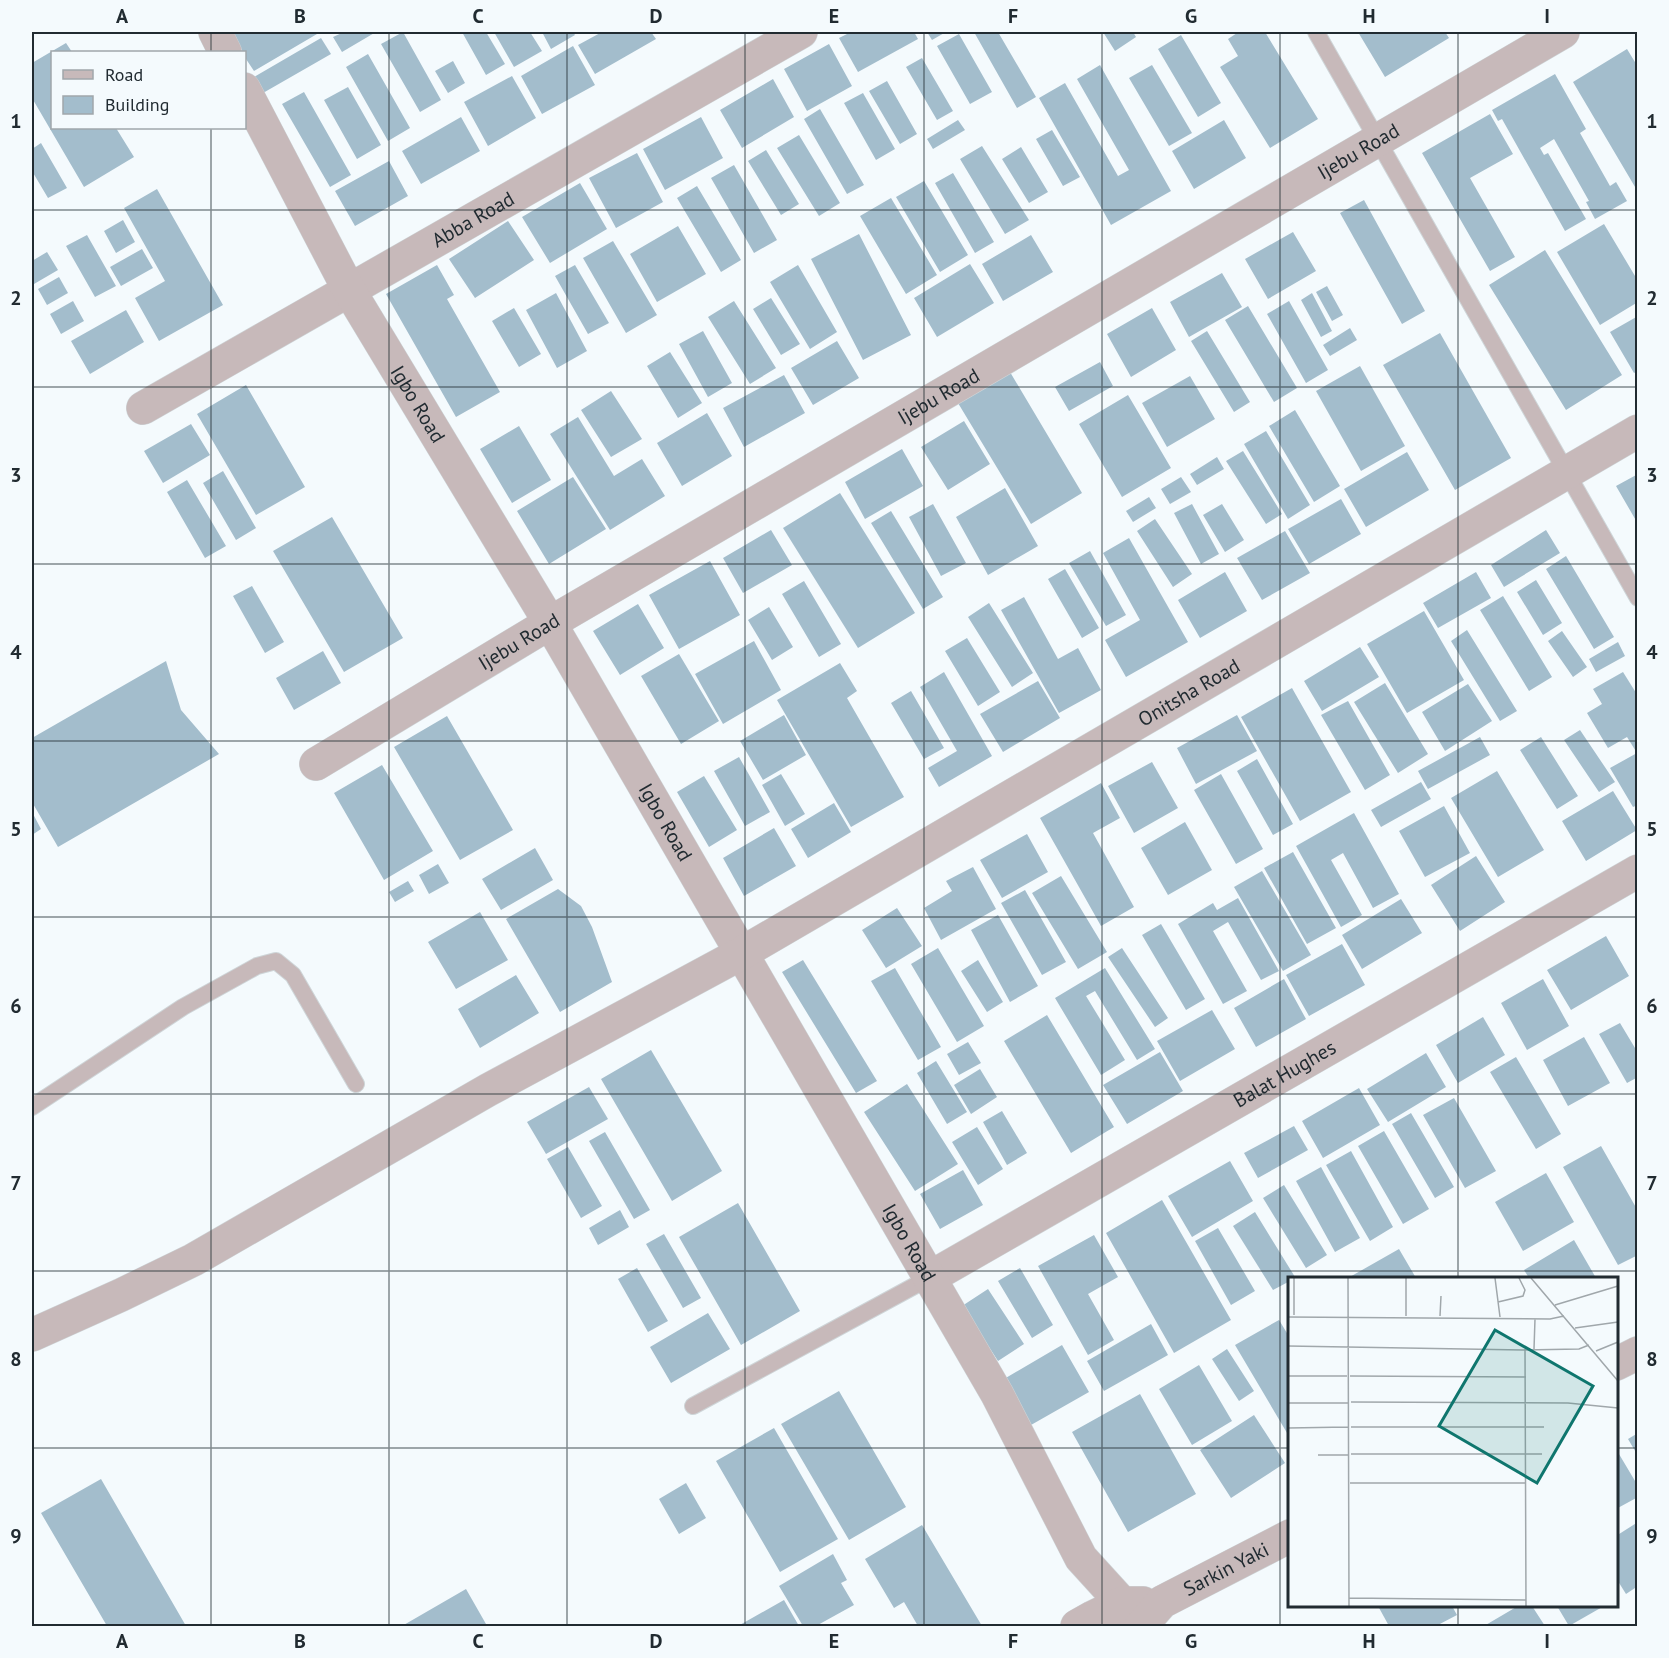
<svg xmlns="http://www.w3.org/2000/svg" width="1669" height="1658" viewBox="0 0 1669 1658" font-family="'PT Sans',sans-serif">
  <rect width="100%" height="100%" fill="#f4fafd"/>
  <path fill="#a3bdcc" d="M230,32H316L317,34L254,71L244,56V52H243Z
    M344,32H376L342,52L333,37Z
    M403,32L441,100L420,112L381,44Z
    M462,32H486L505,64L486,75Z
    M494,32H530L542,51L514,67Z
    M542,32H573L575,35L551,49Z
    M602,32H651L656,39L595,74L578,45Z
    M851,32H914L918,39L858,72L839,38Z
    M927,32H946L932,40Z
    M974,32H998L1036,97L1017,108Z
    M1103,32H1133L1136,37L1115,51Z
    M1236,32H1265L1318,119L1270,148L1220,67L1238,56L1228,39L1237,33Z
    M1358,32H1445L1449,38L1385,77Z
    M959,34L992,92L970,104L937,46Z
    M1181,35L1221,103L1198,117L1158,49Z
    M321,38L331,54L263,93L254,77Z
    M66,43L72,52H52V128H116L134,157L84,187L32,98V63Z
    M829,44L852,86L807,111L784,69Z
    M573,46L595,85L542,114L521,76Z
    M1627,49L1638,67V192L1573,82Z
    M368,54L410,128L388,141L346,67Z
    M922,58L953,111L937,120L906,67Z
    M453,61L465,83L448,93L435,71Z
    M1100,65L1171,191L1111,225L1039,98L1065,83L1118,176L1129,170L1077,79Z
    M1152,65L1192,133L1169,146L1129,78Z
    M1555,74L1586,129L1580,133L1610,186L1616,182L1627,201L1595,219L1586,202L1589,201L1554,139L1540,148L1544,155L1548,153L1586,219L1565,231L1502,119L1498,121L1492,110Z
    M512,76L536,118L488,146L464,102Z
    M773,79L794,117L742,148L720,110Z
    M887,81L917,134L900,144L869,91Z
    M348,87L381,145L357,159L324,100Z
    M304,92L351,175L330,187L282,104Z
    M863,93L895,149L876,160L844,103Z
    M820,109L864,185L847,194L804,119Z
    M1490,114L1513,154L1470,178L1515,257L1490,271L1422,153Z
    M461,117L480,151L421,184L402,151Z
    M701,117L723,158L665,190L643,149Z
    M958,120L965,130L933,149L927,139Z
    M1224,120L1246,158L1194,189L1172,151Z
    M1052,130L1080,177L1063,186L1036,139Z
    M799,135L840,203L819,216L777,148Z
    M41,143L67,188L48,198L32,171V149Z
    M982,146L1029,220L1005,234L960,159Z
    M1021,147L1048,192L1029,203L1002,159Z
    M766,150L799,204L781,215L748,161Z
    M637,153L663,202L616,228L589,178Z
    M389,161L408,196L355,226L335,191Z
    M734,165L777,240L754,253L711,178Z
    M953,173L994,242L975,253L935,183Z
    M924,181L968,255L940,272L896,197Z
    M580,183L607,229L550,263L522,217Z
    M697,186L741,260L721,272L677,198Z
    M157,189L223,305L159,341L135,298L165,281L124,208Z
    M891,198L937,275L906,294L860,216Z
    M1364,200L1425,311L1402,324L1340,213Z
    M123,220L135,242L116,253L104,231Z
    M508,221L534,260L475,298L449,259Z
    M1604,224L1638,281V302L1600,325L1557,252Z
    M678,226L706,274L657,302L630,254Z
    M1293,232L1316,271L1268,299L1245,259Z
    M859,234L911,335L863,360L811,259Z
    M87,235L116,286L95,297L66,246Z
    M1031,235L1053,272L1003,301L982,264Z
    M613,241L657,315L626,333L583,258Z
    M142,249L153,268L121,286L110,267Z
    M1545,250L1622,375L1566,410L1489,285Z
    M47,252L58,270L34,284L32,280V261Z
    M970,264L994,303L937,337L914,298Z
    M437,265L454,295L447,299L500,392L456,417L386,294Z
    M575,265L609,323L588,334L555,276Z
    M798,265L837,332L810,349L770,282Z
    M1222,273L1242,307L1189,337L1170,302Z
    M59,277L68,293L47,305L38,289Z
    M1327,286L1343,315L1332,321L1316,292Z
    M556,293L587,351L557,368L526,310Z
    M1312,293L1332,331L1321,337L1301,300Z
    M771,298L800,344L781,355L753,309Z
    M73,301L84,321L61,334L50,314Z
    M734,301L776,368L750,384L708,317Z
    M1289,301L1328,370L1306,383L1267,314Z
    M1248,306L1297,388L1274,402L1225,320Z
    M514,308L541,354L519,367L492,321Z
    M1152,308L1176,350L1131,377L1107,334Z
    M126,310L144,342L90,374L71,341Z
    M1638,316V371L1634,373L1610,332Z
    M1350,328L1357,340L1330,356L1323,345Z
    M703,331L732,383L708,397L679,344Z
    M1207,331L1250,402L1234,412L1191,341Z
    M1440,333L1511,458L1455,490L1383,365Z
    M837,341L859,378L813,405L791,368Z
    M670,352L702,403L678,418L647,366Z
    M1100,362L1113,386L1069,411L1055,387Z
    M1360,366L1405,446L1361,471L1316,391Z
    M1010,372L1082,493L1031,524L958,403Z
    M784,375L805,413L744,447L723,408Z
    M1190,376L1215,419L1167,447L1142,403Z
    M246,385L305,487L256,515L197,414Z
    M611,391L642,439L611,457L581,410Z
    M1128,395L1171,468L1122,497L1079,424Z
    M1295,410L1340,486L1314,502L1269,426Z
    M707,413L732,456L682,486L657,443Z
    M578,417L614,476L642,459L665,496L610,530L550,434Z
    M964,421L990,464L948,490L921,447Z
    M191,424L210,455L163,483L144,451Z
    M519,426L551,480L512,503L480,449Z
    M1266,431L1310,505L1288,519L1244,444Z
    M902,449L923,486L865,519L845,482Z
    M1243,451L1282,514L1266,524L1226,461Z
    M1407,452L1429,490L1366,527L1344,489Z
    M1217,457L1224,469L1197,485L1190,474Z
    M223,471L256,528L236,540L203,483Z
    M1638,474V524L1616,486Z
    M573,477L606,529L549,564L517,511Z
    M1181,477L1191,492L1170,504L1161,489Z
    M187,480L226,546L205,558L167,492Z
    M1005,488L1038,546L988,575L956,517Z
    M840,493L915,613L858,648L783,528Z
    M1149,497L1156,508L1133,522L1126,511Z
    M1341,499L1361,534L1309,564L1288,529Z
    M933,504L966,563L941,576L909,517Z
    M1192,504L1219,554L1201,564L1174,513Z
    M1222,504L1244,540L1225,552L1203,515Z
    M891,511L943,597L923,609L871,523Z
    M332,517L403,638L344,672L273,551Z
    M1155,519L1192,574L1173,587L1137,531Z
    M771,530L792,565L743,593L723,558Z
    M1546,530L1560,553L1504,587L1491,565Z
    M1285,531L1310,573L1262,600L1237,558Z
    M1129,538L1188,642L1126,677L1105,640L1140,620L1103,553Z
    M1090,551L1126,615L1106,626L1069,563Z
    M1566,556L1614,637L1594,649L1546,569Z
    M710,561L740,615L679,649L649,595Z
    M1065,569L1099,628L1082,638L1048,579Z
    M1225,572L1247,611L1200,638L1178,600Z
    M1476,572L1491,598L1438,628L1423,603Z
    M1536,580L1562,623L1543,635L1517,592Z
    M804,581L841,644L819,657L782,594Z
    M252,586L284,642L265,653L233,596Z
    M1503,596L1552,677L1529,691L1480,610Z
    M1024,597L1058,659L1078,648L1101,690L1059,713L1001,610Z
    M989,603L1033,673L1012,687L968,617Z
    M638,604L664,648L620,675L593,631Z
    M769,607L793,647L772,660L748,620Z
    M1424,611L1464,680L1407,713L1367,644Z
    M1467,630L1517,711L1500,721L1451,641Z
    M1562,631L1587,667L1573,677L1548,641Z
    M967,638L1000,692L978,706L945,651Z
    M754,641L781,690L723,724L695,674Z
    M1618,642L1625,656L1596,672L1589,659Z
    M1360,647L1379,677L1322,711L1304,681Z
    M323,651L341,683L294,710L276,678Z
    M679,654L719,721L681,744L641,676Z
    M166,661L181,710L219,754L58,847L32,802V738Z
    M840,663L857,691L847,698L904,797L851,827L777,700Z
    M944,672L992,756L939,787L928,768L957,751L920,687Z
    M1623,672L1638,696V805L1633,807L1610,768L1637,753L1627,737L1608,748L1587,713L1602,704L1593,689Z
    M1038,681L1060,718L1003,752L980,714Z
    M1385,683L1428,754L1398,773L1354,702Z
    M1468,684L1492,721L1445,751L1422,712Z
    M1292,688L1351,792L1300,821L1241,717Z
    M911,691L944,748L924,759L891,703Z
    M1348,701L1390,775L1365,790L1321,715Z
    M784,715L806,755L763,780L740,741Z
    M1237,715L1257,751L1196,784L1177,748Z
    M447,716L513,830L460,860L394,747Z
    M1580,730L1615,782L1599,792L1564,740Z
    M1480,737L1490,755L1428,789L1418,771Z
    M1541,737L1578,796L1557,809L1520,750Z
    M739,757L770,812L745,826L714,771Z
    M1257,759L1293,824L1273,835L1237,771Z
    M1152,762L1178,808L1134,833L1108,786Z
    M382,765L433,851L384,880L334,793Z
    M1497,771L1544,850L1498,877L1451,798Z
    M781,774L805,814L785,826L762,785Z
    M1221,774L1263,849L1236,864L1194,790Z
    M704,776L737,830L709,847L677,792Z
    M1421,782L1431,799L1381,827L1371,810Z
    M1101,783L1120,818L1093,833L1134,907L1101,926L1040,818Z
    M1613,791L1637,830L1586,861L1562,821Z
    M834,803L851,832L808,858L791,829Z
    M1444,806L1470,853L1425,877L1399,831Z
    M32,812L41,829L32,835Z
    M1354,813L1399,894L1373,908L1343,853L1331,860L1362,915L1341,927L1296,846Z
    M1185,822L1212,870L1168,895L1141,848Z
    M774,828L796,866L744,896L723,858Z
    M1027,834L1048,872L1002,898L980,860Z
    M535,848L553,880L501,910L482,879Z
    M1293,852L1336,928L1307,944L1264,868Z
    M1476,856L1505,902L1460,931L1431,885Z
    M438,864L449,883L429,894L419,875Z
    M973,867L996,909L941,940L924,908L952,891L946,881Z
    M1262,871L1311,955L1283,971L1234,887Z
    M1061,876L1107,952L1078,969L1032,893Z
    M408,881L414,891L395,902L389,892Z
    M558,889L581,906L592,927L612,982L560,1012L506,919Z
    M1025,890L1066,962L1042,975L1001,903Z
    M1238,898L1279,971L1261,980L1228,922L1213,931L1247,991L1223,1004L1178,924L1213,903L1217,910Z
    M1401,899L1422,933L1362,969L1342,935Z
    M897,908L922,946L886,968L862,930Z
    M480,912L508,960L456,989L428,942Z
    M998,915L1038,986L1010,1002L971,930Z
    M1161,924L1205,999L1186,1010L1142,935Z
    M1606,936L1629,976L1571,1010L1547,970Z
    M1342,944L1365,985L1309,1016L1286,975Z
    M938,948L984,1026L957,1042L911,964Z
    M1122,948L1168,1018L1155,1027L1108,957Z
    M803,960L877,1081L856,1093L782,972Z
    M978,960L1003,1002L987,1012L961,971Z
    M895,968L941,1047L918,1060L871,981Z
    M1105,968L1155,1049L1137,1060L1095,991L1086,996L1125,1060L1101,1075L1055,998Z
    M516,975L539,1013L480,1048L458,1009Z
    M1284,979L1306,1019L1256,1047L1234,1008Z
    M1543,979L1569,1026L1527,1050L1501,1003Z
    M1212,1010L1235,1049L1180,1081L1157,1041Z
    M1047,1015L1114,1127L1071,1153L1004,1041Z
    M1483,1017L1505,1055L1458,1083L1436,1045Z
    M1620,1023L1638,1053V1077L1627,1083L1599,1034Z
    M1584,1037L1610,1083L1568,1106L1543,1060Z
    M968,1042L981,1063L959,1075L947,1054Z
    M651,1050L722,1171L672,1201L601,1079Z
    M1160,1052L1183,1091L1127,1124L1103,1085Z
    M1426,1053L1446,1087L1388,1122L1367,1089Z
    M1516,1057L1561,1134L1536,1149L1490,1072Z
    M936,1061L967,1112L947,1124L917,1073Z
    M980,1069L997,1097L971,1114L954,1085Z
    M907,1084L958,1164L915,1191L864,1112Z
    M589,1087L608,1119L546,1154L527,1122Z
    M1359,1088L1380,1125L1323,1158L1302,1121Z
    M1454,1098L1496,1171L1465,1188L1423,1115Z
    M1002,1111L1027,1153L1007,1165L983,1122Z
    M1411,1113L1454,1187L1435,1198L1392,1124Z
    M1294,1126L1308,1150L1258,1178L1244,1153Z
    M977,1127L1003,1169L978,1185L952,1142Z
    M1384,1131L1429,1209L1403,1224L1358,1146Z
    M605,1132L650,1210L634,1219L589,1141Z
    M1601,1146L1638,1211V1255L1618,1265L1563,1167Z
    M568,1147L602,1206L581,1218L547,1159Z
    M1351,1151L1393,1227L1370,1241L1326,1165Z
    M1230,1161L1253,1201L1192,1237L1168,1196Z
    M1321,1167L1360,1238L1335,1252L1296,1181Z
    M963,1170L983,1205L940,1229L920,1194Z
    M1546,1173L1574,1222L1523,1251L1495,1202Z
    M1284,1185L1327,1255L1306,1268L1263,1198Z
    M1162,1200L1231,1320L1174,1353L1106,1233Z
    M738,1203L800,1311L741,1345L679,1237Z
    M620,1210L629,1227L598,1245L589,1228Z
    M1255,1212L1295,1277L1290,1278V1281L1273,1290L1233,1226Z
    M1218,1228L1255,1291L1231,1305L1195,1241Z
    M664,1234L701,1298L683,1308L646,1244Z
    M1094,1235L1118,1277L1088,1294L1114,1340L1088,1355L1038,1266Z
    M1574,1240L1596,1278H1529L1524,1270Z
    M1399,1249L1416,1278H1348Z
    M637,1268L668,1321L648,1332L618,1279Z
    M1020,1268L1053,1325L1032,1338L998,1281Z
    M988,1289L1024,1344L998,1361L962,1306Z
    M708,1313L730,1349L671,1383L650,1347Z
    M1279,1320L1290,1338V1438L1235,1345Z
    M1151,1324L1168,1355L1104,1391L1087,1361Z
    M1062,1345L1089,1392L1031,1425L1004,1379Z
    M1227,1349L1254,1391L1239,1401L1212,1359Z
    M1199,1365L1232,1421L1192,1445L1159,1389Z
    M839,1391L906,1507L849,1540L781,1424Z
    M1140,1394L1196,1494L1128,1532L1072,1432Z
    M1254,1415L1285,1463L1231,1498L1200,1450Z
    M774,1428L838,1539L780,1572L716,1461Z
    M1638,1433V1456L1628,1439Z
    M1616,1449L1638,1486V1497L1616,1509Z
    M101,1479L186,1626H107L41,1513Z
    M686,1483L706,1518L679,1534L659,1499Z
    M1638,1522V1586L1626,1594L1616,1578V1536Z
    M922,1525L982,1626H918L904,1602L894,1608L865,1559Z
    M833,1554L847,1580L841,1583L854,1605L816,1626H803L779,1586Z
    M466,1589L486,1624L482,1626H402Z
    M784,1600L799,1626H775L774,1624L769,1626H738Z
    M1378,1606H1452L1457,1615L1436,1626H1389Z
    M1518,1606H1532L1545,1626H1484Z
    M1557,1606H1604L1569,1626Z"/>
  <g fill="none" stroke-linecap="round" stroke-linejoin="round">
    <g stroke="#ced5d8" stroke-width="18">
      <path id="service" d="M1316,32L1638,598
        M32,1107L183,1007L257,966L276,961L293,975L356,1084
        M693,1406L929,1278"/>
    </g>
    <g stroke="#ced5d8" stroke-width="34">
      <g id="minor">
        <path id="s1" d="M143,408L801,32"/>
        <path id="s2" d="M316,764L550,623L1563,32"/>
        <path id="s3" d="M929,1278L1638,871"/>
      </g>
    </g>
    <g stroke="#ced5d8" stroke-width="34">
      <g id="tertiary">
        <path d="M215,32L225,52"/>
        <path id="s4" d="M244,89L349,290L550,623L997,1394L1081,1558L1122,1603L1135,1626"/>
        <path id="s5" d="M32,1335L121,1295L193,1260L488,1090L742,953L1638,431"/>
        <path d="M1616,1364L1638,1353"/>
        <path d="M1077,1626L1093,1617L1122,1603H1143"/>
        <path id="s6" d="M1141,1626L1162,1602L1290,1536"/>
      </g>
    </g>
    <use href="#service" stroke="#c7b9ba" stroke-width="16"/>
    <use href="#minor" stroke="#c7b9ba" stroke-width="33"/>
    <use href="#tertiary" stroke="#c7b9ba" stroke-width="33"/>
  </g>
  <path fill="none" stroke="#212b31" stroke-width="1.5" stroke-opacity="0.55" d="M211,32V52M389,32V1626M567,32V1626M745,32V1626M924,32V1626M1102,32V1626M1280,32V1626M1458,32V1278M211,128V1626M32,210H1638M32,387H1638M32,564H1638M32,741H1638M32,917H1638M32,1094H1638M32,1271H1638M32,1448H1290M1616,1448H1638M1458,1606V1626"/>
  <g text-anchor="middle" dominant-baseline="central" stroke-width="6" stroke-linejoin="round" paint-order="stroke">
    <g font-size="20" fill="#212b31" stroke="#f4fafd">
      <text stroke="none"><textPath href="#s2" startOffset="1209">Ijebu Road</textPath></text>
      <text stroke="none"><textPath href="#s1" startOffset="380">Abba Road</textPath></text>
      <text stroke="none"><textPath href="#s2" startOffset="723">Ijebu Road</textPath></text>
      <text stroke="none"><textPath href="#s4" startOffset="360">Igbo Road</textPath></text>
      <text stroke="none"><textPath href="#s2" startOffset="237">Ijebu Road</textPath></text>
      <text stroke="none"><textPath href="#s5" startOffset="1324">Onitsha Road</textPath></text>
      <text stroke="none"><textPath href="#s4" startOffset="846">Igbo Road</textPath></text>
      <text stroke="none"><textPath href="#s3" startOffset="410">Balat Hughes</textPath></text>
      <text stroke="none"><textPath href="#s4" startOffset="1332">Igbo Road</textPath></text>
      <text stroke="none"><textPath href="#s6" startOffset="104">Sarkin Yaki</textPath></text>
    </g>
  </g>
  <g transform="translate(1288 1277)">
    <rect width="330" height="330" fill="#f4fafd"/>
    <path fill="none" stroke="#a0a7ab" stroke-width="1.5" d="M60,1L61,329M118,1V39M207,1L212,40M243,1L330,104M210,25L235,19L237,13L231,1M267,28L330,9M6,38V1M152,39L153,19M0,40L262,42L276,39M287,51L330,45M0,69L235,73L291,72L301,68M237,72L238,329M246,72L247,42M308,74L330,65M0,99H59M62,99L238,100M63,125L280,126L330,131M0,126H60M63,150H256M0,151L60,150M63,177H254M30,178H60M62,206H237M61,321L238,323"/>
    <path fill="#0f766e" fill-opacity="0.15" stroke="#0f766e" stroke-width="3" d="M207,53L305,109L249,206L151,149Z"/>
    <rect width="330" height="330" fill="none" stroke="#212b31" stroke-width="3"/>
  </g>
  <rect width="1669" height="1658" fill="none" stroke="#f4fafd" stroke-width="66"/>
  <rect x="51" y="51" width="195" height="78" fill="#f4fafd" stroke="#a0a7ab" stroke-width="1.5"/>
  <rect x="63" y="70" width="30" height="9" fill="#c7b9ba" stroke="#a0a7ab" stroke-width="1.5"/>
  <text x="105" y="81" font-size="18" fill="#212b31">Road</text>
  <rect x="63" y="96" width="30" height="18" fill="#a3bdcc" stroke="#a0a7ab" stroke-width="1.5"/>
  <text x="105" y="111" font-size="18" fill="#212b31">Building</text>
  <rect x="33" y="33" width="1603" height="1592" fill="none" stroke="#212b31" stroke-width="2"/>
  <g font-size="20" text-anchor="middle" font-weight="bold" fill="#212b31">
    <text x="122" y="23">A</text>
    <text x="300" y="23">B</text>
    <text x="478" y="23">C</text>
    <text x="656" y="23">D</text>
    <text x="834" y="23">E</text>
    <text x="1013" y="23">F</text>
    <text x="1191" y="23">G</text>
    <text x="1369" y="23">H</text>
    <text x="1547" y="23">I</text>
    <text x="16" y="128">1</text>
    <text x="1652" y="128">1</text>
    <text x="16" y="305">2</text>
    <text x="1652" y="305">2</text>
    <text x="16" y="482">3</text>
    <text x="1652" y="482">3</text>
    <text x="16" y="659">4</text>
    <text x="1652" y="659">4</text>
    <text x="16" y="836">5</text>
    <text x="1652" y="836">5</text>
    <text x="16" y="1013">6</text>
    <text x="1652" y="1013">6</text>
    <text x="16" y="1190">7</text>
    <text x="1652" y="1190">7</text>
    <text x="16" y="1366">8</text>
    <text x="1652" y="1366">8</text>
    <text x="16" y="1543">9</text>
    <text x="1652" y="1543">9</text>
    <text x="122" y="1648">A</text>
    <text x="300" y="1648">B</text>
    <text x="478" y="1648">C</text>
    <text x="656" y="1648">D</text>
    <text x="834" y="1648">E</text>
    <text x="1013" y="1648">F</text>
    <text x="1191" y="1648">G</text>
    <text x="1369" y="1648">H</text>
    <text x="1547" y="1648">I</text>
  </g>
</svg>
